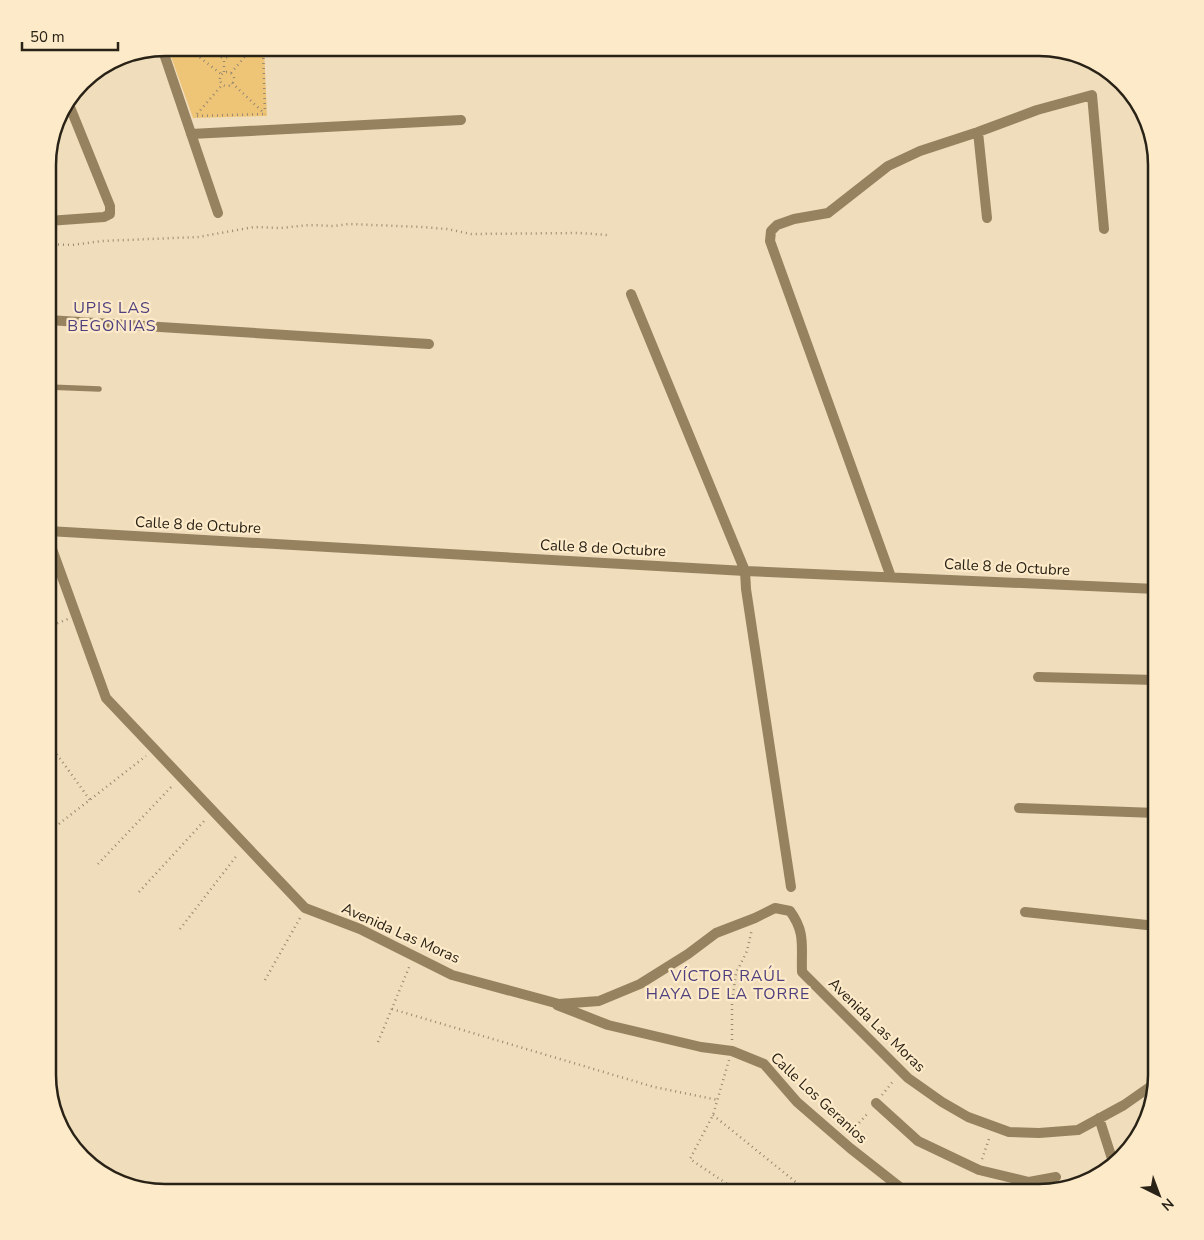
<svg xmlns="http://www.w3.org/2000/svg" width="1204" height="1240" viewBox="0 0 1204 1240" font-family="'Nunito Sans',sans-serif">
  <rect width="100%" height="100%" fill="#f0ddbc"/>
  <path fill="#eec477" d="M168,48H264L267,116L193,118Z"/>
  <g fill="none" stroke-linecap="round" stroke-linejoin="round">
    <path stroke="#978971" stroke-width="2.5" stroke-dasharray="1 4" stroke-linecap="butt" d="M188,48L221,74
      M263,48L265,113
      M219 53a5 5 0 1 1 10 0a5 5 0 1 1-10 0Z
      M220 79a7 7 0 1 1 14 0a7 7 0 1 1-14 0Z
      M224,72V58
      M231,73L252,48
      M232,83L265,114
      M197,114L222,85
      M197,116L265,114
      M48,244L72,245L102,241L198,237L254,227L281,228L309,225L334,226L349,224L422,227L447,229L471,234L580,233L607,235
      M48,627L68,619
      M48,742L90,800
      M55,827L146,756
      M98,864L173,785
      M139,892L206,819
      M180,929L238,854
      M265,980L300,918
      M392,1009L654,1087L718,1100
      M732,1040V1003L736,973L747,951L752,929
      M378,1042L410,965
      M729,1060L713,1115L690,1159L739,1192
      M882,1095L894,1080
      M713,1115L808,1192
      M849,1134L869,1112
      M982,1159L990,1136"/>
    <path stroke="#96825e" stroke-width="5.5" d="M48,387L99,389"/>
    <path stroke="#96825e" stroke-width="10" d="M162,48L218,213
      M978,132L987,218
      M191,134L461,120
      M48,221L104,217L110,214V206L68,102
      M631,294L745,571L746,589L791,887
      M48,320L429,344
      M48,531L745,571L1156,589
      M48,538L106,698L305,908L360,929L452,975L559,1004L599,1001L640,984L688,954L716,933L755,918L775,908L790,911C806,933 801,946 802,972L908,1078L942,1102L968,1117L1009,1132L1039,1133L1078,1130L1124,1105L1154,1084
      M891,577L770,241L771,231L777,225L794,219L828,213L888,166L920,151L978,132L1037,110L1092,95L1104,229
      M1038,677L1156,680
      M1019,808L1156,813
      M1025,912L1156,926
      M557,1005L608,1025L701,1047L732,1051L764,1064L797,1102L850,1148L906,1192
      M876,1103L918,1141L979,1170L1029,1182L1056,1177
      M1099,1118L1114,1165"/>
  </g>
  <g text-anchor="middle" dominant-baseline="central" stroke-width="4.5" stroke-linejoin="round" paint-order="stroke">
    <g font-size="15" fill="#292216" stroke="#fdeac9">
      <text transform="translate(198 525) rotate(3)">Calle 8 de Octubre</text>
      <text transform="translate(603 548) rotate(3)">Calle 8 de Octubre</text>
      <text transform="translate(1007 567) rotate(3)">Calle 8 de Octubre</text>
      <text transform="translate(401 933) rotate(24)">Avenida Las Moras</text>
      <text transform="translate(877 1025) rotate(44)">Avenida Las Moras</text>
      <text transform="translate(819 1098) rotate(43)">Calle Los Geranios</text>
    </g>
    <g font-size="16" letter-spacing="1" fill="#4e407e" stroke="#fdeac9">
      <text x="112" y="308">UPIS LAS<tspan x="112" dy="18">BEGONIAS</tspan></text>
      <text x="728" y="976">VÍCTOR RAÚL<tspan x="728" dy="18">HAYA DE LA TORRE</tspan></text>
    </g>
  </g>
  <path d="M0 0H1204V1240H0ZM165 56H1039A109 109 0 0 1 1148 165V1075A109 109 0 0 1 1039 1184H165A109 109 0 0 1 56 1075V165A109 109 0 0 1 165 56Z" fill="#fdeac9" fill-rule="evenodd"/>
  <path fill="none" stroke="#292216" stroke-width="2.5" d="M165 56H1039A109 109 0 0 1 1148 165V1075A109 109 0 0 1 1039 1184H165A109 109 0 0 1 56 1075V165A109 109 0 0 1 165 56Z"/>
  <g transform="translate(1159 1195) rotate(138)" stroke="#fdeac9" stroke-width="4" paint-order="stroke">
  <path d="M0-4L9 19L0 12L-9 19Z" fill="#292216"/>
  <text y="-8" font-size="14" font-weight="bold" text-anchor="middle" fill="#292216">N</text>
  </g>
  <path d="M22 42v8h96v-8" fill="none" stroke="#292216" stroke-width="2.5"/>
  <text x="30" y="42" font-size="15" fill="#292216" stroke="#fdeac9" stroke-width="4" paint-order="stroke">50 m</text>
</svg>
